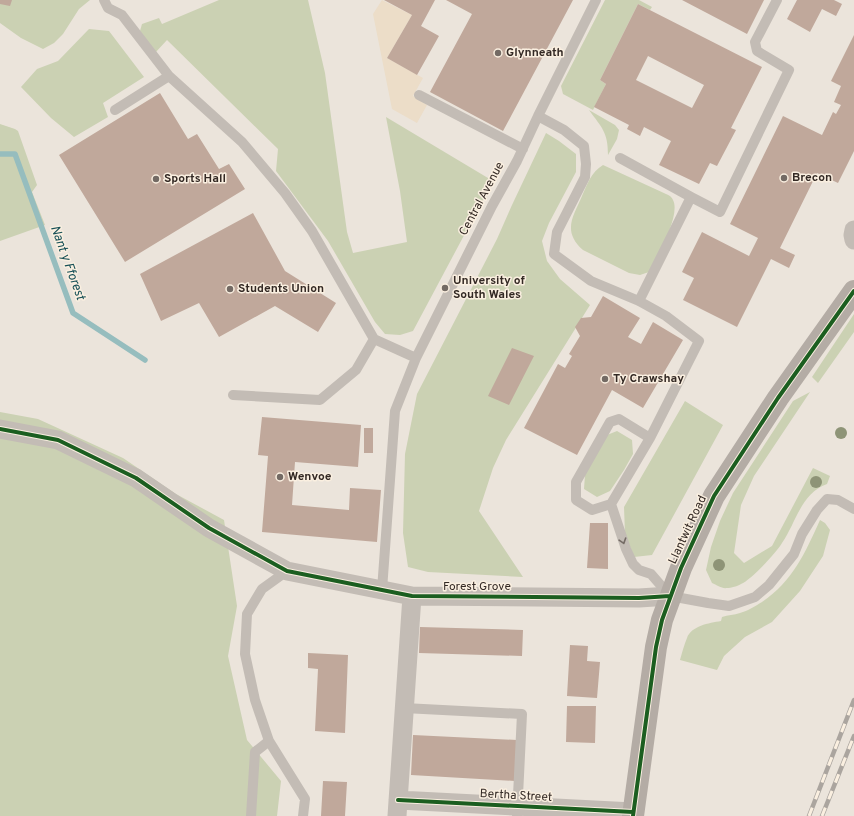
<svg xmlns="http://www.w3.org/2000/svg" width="854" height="816" viewBox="0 0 854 816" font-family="Overpass,sans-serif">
  <rect width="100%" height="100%" fill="#ebe4db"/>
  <path fill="#cbd1b3" d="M0,0H90L79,9L63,34L54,43L43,49L21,38L0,23Z
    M219,0H308L325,73L347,232L353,253L407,242L400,191L386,117L493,181L413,331L400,335L385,334L375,322L328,241L276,171L278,149L167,40L155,53L140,31L142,24L159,18L162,24Z
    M605,0H639L652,7L650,10L638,4L600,80L606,84L593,110L563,94L561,86Z
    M89,29L109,31L144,77L103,103L108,117L74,137L51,118L21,87L37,69L58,61Z
    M589,110L615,125L619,130L617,139L608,155C608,132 602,128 589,110Z
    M0,124L15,129L18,131L37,185L32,192L45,225L0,241Z
    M546,133L559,141L576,154V172L549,223L542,241L547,261L560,279L590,305L506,440L493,468L479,511L523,577L428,572L408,567L403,533L405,454L417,394L497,239L512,205Z
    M603,165L666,194C669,195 672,197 673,200C681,215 657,258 649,272L640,275L629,273L583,250C562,231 573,217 582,196C587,185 591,172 603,165Z
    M854,314V332L818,383L812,377Z
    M810,392L754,476L741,505L734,553L744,563L772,546L813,468L830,476L827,484C801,493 796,523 782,543C776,553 751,580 741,584C738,586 731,588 727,588C722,589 717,585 712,583L706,570L711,547L720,521L733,493L793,401Z
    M685,401L723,425L652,555L634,557L625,534L624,507Z
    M0,412L38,419L123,458L176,494L224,520L237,606L228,656L247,740L281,781L277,816H0Z
    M617,431L632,440L633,454L624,470L610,491L597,497L584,489L585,475L607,435Z
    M820,520L825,523L830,530L823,556L800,591L772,622L745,637L724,656L717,670L680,660C682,653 684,645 687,638C691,626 709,623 721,621L722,617C728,615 734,615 740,613C748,611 755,606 762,602C793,581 805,553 820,520Z"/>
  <path fill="#ecddc8" d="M382,0L412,15L387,58L423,78L413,96L427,105L417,123L392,109L373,14Z"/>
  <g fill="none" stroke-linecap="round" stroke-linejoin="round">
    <path stroke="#96bdbe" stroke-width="5.5" d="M0,154H15L73,313L145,360"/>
  </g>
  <path fill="#c0a89b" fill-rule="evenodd" d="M0,0H12L10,6L0,4Z
    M384,0H435L421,26L439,36L417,75L387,58L412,15Z
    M446,0H573L503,131L430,92L472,14Z
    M682,0H764L747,34Z
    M797,0H834L842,4L836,16L822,9L810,32L787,19Z
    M638,4L762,67L731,128L736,130L717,166L710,163L699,184L659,165L671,141L644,127L640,136L627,129L629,125L594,107L606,84L600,80ZM648,56L704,85L692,108L636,80Z
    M854,35V151L838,183L817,173L780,248L795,255L789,268L771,259L737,327L683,300L694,278L682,272L702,232L749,256L758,238L730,224L783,116L822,135L833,112L836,114L841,105L834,102L841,86L831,81Z
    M160,93L188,139L197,134L219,169L229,164L245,189L125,262L59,155Z
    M253,213L285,271L336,303L318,332L275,306L219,337L199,303L161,321L140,274Z
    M603,296L640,318L628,337L641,344L653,322L683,340L643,408L612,390L577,455L524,428L558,364L565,368L572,356L569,354L580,336L575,327L581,318L591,317Z
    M512,348L534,356L509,405L488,396Z
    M262,417L361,425L358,467L295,462L292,505L349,510L350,488L381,490L377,542L262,532L268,456L258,455Z
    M364,428H373V453H364Z
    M590,523H608V569L587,568Z
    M420,627L523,630L522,656L419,653Z
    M570,645L588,646L587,661L600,662L597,698L567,696Z
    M308,653L348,655L345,733L315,731L318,669L308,668Z
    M567,706H596L595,743L566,742Z
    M413,735L517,740L515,781L411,775Z
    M323,781L347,782L345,816H321Z"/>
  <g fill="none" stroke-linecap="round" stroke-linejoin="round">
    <path stroke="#c3bcb5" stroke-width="10" d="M104,0L108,8L122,15L169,76L242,142L285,193L312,231L374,339L416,358
      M419,95L523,149
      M115,110L169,76
      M538,116L564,130L584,146L586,164L585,177L557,232L554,254L591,281L639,301L666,316L699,341L650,438L611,504L592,510L576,500V482L610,422L619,419L650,438
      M620,158L691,197
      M639,301L691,197L720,212L789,70L757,51L755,42L777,0
      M233,395L320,400L356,370L374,339
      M611,504L626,549L633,564L639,570L651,574L670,596L708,603L729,606L755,597L769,585L794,554L802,534L817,510L827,499L838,500L854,509
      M382,590L395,411L416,358L492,206L517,161L538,116L596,0
      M404,708L522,714L517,816
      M269,741L305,799L303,816
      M251,816L255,752L269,741L255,700L245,654L247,614L262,589L287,571"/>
    <path stroke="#c3bcb5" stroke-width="19" d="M854,230L853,235L854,240
      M0,429L58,440L136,478L209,528L287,571L412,596L639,598L670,596
      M398,800L633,812
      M397,816L412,596"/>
    <path stroke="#b4aca5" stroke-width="22" d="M633,816L656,647L662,620L681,568L714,496L778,398L854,291"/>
    <g stroke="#aba59f" stroke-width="4.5">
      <path id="rail" d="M809,816L854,700
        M822,816L854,736"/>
    </g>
    <use href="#rail" stroke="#faefe0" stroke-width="3" stroke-dasharray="9" stroke-linecap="butt"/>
    <g stroke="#faefe0" stroke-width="6">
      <path id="cycleway" d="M0,429L58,440L136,478L209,528L287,571L412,596L639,598L670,596
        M398,800L633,812
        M633,816L656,647L662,620L681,568L714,496L778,398L854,291"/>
    </g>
    <use href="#cycleway" stroke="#1b5e20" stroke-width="4"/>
  </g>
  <g fill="#8e9477">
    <circle cx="841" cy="433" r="6"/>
    <circle cx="816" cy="482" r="6"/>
    <circle cx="719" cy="565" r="6"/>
  </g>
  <defs><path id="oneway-chevron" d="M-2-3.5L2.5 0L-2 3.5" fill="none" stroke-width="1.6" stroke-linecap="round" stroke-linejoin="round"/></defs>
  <use stroke="#746b65" href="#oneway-chevron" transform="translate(623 541) rotate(72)"/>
  <g fill="#736a64" stroke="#faefe0" stroke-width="1.5">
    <circle cx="498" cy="53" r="4"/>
    <circle cx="784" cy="178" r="4"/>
    <circle cx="156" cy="179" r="4"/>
    <circle cx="445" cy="288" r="4"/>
    <circle cx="230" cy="289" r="4"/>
    <circle cx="605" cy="379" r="4"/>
    <circle cx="280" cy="477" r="4"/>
  </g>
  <g text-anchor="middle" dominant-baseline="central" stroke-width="3" stroke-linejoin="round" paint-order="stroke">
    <g font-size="12" font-weight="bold" fill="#332924" stroke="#faefe0" text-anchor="start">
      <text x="506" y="53">Glynneath</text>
      <text x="792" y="178">Brecon</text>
      <text x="164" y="179">Sports Hall</text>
      <text x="453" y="281">University of<tspan x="453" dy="14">South Wales</tspan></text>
      <text x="238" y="289">Students Union</text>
      <text x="613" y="379">Ty Crawshay</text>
      <text x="288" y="477">Wenvoe</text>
    </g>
    <g font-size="12" fill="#332924" stroke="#faefe0">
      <text transform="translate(482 199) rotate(-62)">Central Avenue</text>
      <text transform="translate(688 530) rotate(-65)">Llantwit Road</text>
      <text x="477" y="587">Forest Grove</text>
      <text transform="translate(516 796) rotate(3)">Bertha Street</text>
    </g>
    <g font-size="13" font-style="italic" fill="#175057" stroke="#faefe0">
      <text transform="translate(67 263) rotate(70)">Nant y Fforest</text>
    </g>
  </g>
</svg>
